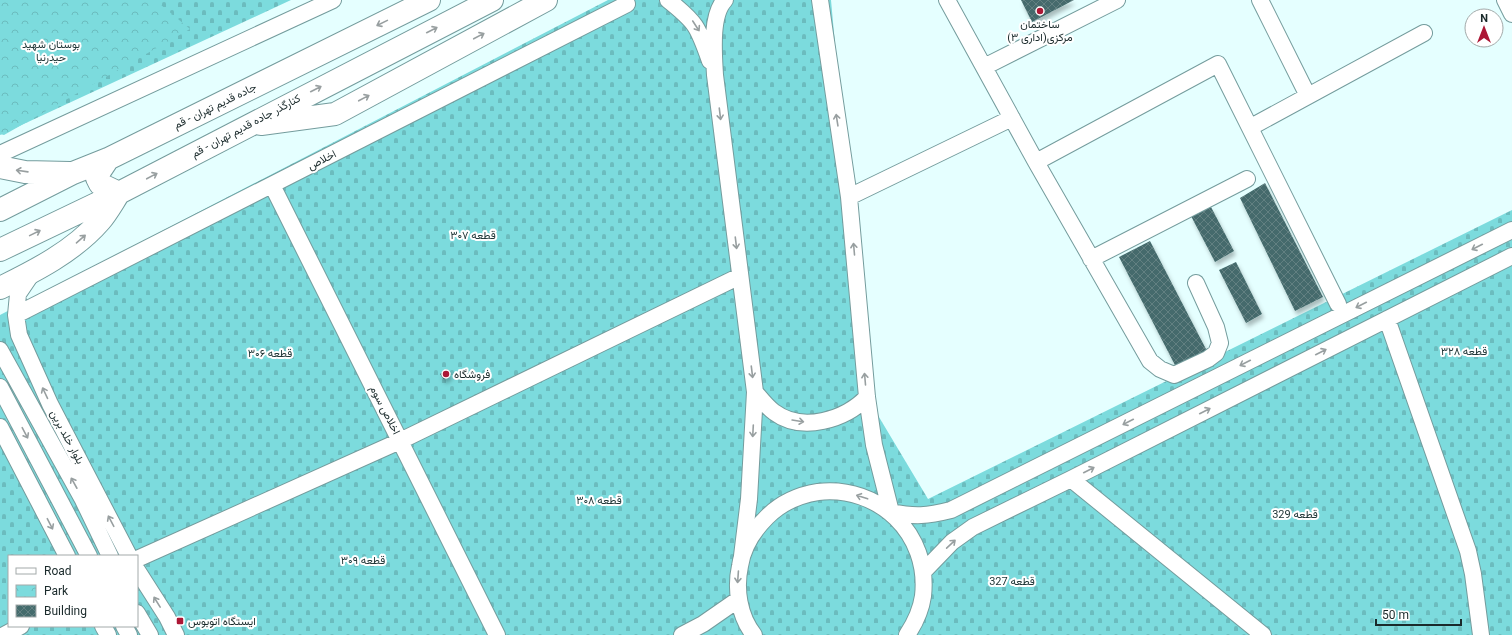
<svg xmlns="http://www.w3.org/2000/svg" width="1512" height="635" viewBox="0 0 1512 635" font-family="Roboto,Vazirmatn,sans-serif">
  <defs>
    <pattern id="cemetery-stones" width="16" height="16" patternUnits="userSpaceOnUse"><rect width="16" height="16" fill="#7cdbdd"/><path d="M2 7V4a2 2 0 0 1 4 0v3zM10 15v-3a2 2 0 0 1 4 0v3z" fill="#6bbcbe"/></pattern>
    <pattern id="park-crowns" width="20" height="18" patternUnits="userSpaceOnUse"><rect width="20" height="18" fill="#7cdbdd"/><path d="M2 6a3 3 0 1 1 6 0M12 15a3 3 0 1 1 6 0" fill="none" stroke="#6bbcbe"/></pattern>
    <pattern id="building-cross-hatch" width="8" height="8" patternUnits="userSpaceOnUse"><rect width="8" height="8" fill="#446b6c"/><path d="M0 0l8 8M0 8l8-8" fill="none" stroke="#628081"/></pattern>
    <filter id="shadow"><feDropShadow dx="2" dy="4" stdDeviation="2" flood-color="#0004"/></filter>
  </defs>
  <rect width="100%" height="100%" fill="#e5ffff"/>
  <path fill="url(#cemetery-stones)" fill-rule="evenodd" d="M0,0H291L0,135Z
    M608,0H831L867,397L928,499L1512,210V635H0V315ZM9,556H137V626H9Z"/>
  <path fill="url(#park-crowns)" d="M0,0H155L190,29L4,135L0,134Z"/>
  <path fill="url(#building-cross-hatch)" filter="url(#shadow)" d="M1021,0H1074L1032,22Z
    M1265,183L1323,297L1295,311L1240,198Z
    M1211,207L1234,251L1215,262L1191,216Z
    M1150,241L1207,351L1176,367L1119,257Z
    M1236,262L1262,314L1246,323L1219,270Z
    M447,369L451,375L444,380L440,374Z"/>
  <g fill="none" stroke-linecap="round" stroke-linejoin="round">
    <g stroke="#749c9d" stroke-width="18">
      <path id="minor" d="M668,0C697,23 698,27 710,61
        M725,0C710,15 714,56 715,75L755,392L749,499L742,556
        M820,0L849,197L867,397L874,445L891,512C915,517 927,516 951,510L1512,230
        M947,0L1036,162L1150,361L1160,369L1174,375L1208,359L1216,353L1220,343L1216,327L1196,283
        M1260,0L1308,96
        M1505,0L1512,14
        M984,67L1117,0
        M1251,127L1424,33
        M0,154L333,0
        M1036,162L1218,64L1338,304
        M272,185L497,635
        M849,197L1012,118
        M1091,259L1247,179
        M33,272L18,294L16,315L19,335L50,404L129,556
        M16,315L627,4
        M1387,319L1468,551L1473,574L1481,635
        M0,350L83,500L110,556
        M0,387L89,556
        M755,392C761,399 767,407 774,412C802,433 845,420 867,397
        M0,427L67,556
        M1071,479L1263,635
        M137,559L400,441L740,276
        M137,570L167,617L176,635
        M923,572L952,542L973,527L1071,479L1512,256
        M137,613L150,635
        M103,626L108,635
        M124,626L129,635
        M4,635L21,626
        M682,635L703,624L739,599
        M754,635C739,616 735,589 740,566C743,546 754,530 767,517C781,503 799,495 818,492C879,485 930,534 923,596C921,610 915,623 907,635"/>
    </g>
    <g stroke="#749c9d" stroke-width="24">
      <path id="highway" d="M261,124L335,114L546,0
        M0,167L25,172L70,173
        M0,210L73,173L108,159L429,0
        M0,250L119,193L492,0
        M0,288C35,271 74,251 100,221C107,213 113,202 119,193L100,184L97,178L100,171L108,159"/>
    </g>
    <use href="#minor" stroke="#fff" stroke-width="16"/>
    <use href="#highway" stroke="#fff" stroke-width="22"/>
  </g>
  <defs><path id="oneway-shaft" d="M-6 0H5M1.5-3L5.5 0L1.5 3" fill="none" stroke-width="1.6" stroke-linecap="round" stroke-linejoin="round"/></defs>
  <g stroke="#989fa0">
    <use href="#oneway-shaft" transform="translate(382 23) rotate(154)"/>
    <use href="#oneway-shaft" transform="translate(696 26) rotate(57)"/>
    <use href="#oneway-shaft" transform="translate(432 30) rotate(-27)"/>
    <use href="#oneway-shaft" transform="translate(479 36) rotate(-28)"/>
    <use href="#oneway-shaft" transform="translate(316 89) rotate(-27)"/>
    <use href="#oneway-shaft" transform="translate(364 98) rotate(-28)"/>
    <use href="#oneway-shaft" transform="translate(720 114) rotate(83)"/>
    <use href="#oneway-shaft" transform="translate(837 120) rotate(-99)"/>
    <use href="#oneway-shaft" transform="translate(22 171) rotate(-172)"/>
    <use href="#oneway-shaft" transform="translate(152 176) rotate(-28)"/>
    <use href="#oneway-shaft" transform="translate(35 233) rotate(-26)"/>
    <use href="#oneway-shaft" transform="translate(81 239) rotate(-41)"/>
    <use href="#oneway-shaft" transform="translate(736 243) rotate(83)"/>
    <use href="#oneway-shaft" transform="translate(1477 247) rotate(153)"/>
    <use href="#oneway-shaft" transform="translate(854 249) rotate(-95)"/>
    <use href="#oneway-shaft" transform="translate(1361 305) rotate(153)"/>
    <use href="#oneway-shaft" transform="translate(1321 352) rotate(-27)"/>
    <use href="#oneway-shaft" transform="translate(1245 363) rotate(153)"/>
    <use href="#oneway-shaft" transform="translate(752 372) rotate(83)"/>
    <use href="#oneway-shaft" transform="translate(865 379) rotate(-95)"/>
    <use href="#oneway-shaft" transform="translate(45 393) rotate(-115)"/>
    <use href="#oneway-shaft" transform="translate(1205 411) rotate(-27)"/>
    <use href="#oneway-shaft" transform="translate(798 421) rotate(9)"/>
    <use href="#oneway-shaft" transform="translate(1128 422) rotate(153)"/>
    <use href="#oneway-shaft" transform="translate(753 431) rotate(93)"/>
    <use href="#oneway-shaft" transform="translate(25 433) rotate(62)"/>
    <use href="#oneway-shaft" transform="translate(1089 470) rotate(-27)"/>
    <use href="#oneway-shaft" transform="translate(74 483) rotate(-119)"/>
    <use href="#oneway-shaft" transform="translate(862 497) rotate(-162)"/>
    <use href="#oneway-shaft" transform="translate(111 521) rotate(-118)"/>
    <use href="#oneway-shaft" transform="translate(50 524) rotate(63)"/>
    <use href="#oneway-shaft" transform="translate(951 544) rotate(-43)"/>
    <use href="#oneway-shaft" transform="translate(738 577) rotate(94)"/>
    <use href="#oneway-shaft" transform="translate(157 602) rotate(-122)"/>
  </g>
  <g fill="#ac1735" stroke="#fff" stroke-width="1.5">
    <circle cx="1040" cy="11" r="4"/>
    <circle cx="446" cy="374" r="4"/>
    <rect x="176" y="617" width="8" height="8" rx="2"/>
  </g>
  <g text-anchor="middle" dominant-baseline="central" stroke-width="4" stroke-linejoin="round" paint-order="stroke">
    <g font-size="11" fill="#1a2a2b" stroke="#fff" text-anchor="start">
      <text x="1040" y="24" text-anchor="middle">ساختمان<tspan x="1040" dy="13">مرکزی(اداری ۳)</tspan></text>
      <text x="454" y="374">فروشگاه</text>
      <text x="188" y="621">ایستگاه اتوبوس</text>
    </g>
    <g font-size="11" fill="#213738" stroke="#fff">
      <text x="51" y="44">بوستان شهید<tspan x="51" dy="13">حیدرنیا</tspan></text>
      <text x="473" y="235">قطعه ۳۰۷</text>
      <text x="1464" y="351">قطعه ۳۲۸</text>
      <text x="270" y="353">قطعه ۳۰۶</text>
      <text x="599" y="500">قطعه ۳۰۸</text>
      <text x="1295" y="514">قطعه 329</text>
      <text x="363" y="560">قطعه ۳۰۹</text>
      <text x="1012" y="581">قطعه 327</text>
    </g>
    <g font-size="11" fill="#1a2a2b" stroke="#fff">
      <text transform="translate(215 106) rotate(-26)">جاده قدیم تهران - قم</text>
      <text transform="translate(246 126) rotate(-28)">کنارگذر جاده قدیم تهران - قم</text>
      <text transform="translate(322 160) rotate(-27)">اخلاص</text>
      <text transform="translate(385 410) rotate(63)">اخلاص سوم</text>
      <text transform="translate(67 437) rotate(62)">بلوار خلد برین</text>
    </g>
  </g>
  <rect x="8" y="555" width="130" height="72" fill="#ffffff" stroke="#a3aaaa"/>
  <rect x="16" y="568" width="20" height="6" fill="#ffffff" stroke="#a3aaaa"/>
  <text x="44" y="575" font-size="12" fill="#1a2a2b">Road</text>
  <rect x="16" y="585" width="20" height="12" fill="url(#park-crowns)" stroke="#a3aaaa"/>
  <text x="44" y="595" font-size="12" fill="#1a2a2b">Park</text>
  <rect x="16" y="605" width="20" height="12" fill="url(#building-cross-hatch)" stroke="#a3aaaa"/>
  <text x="44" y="615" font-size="12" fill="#1a2a2b">Building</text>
  <g transform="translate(1484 28)"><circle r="19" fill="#ffffff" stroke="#a3aaaa"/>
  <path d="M0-3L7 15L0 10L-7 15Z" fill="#ac1735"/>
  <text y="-6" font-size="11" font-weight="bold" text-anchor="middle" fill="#1a2a2b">N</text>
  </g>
  <path d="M1376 619v6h85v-6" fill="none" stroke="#1a2a2b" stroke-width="2"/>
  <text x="1382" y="619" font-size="12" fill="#1a2a2b" stroke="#ffffff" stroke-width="3" paint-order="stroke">50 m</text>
</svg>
